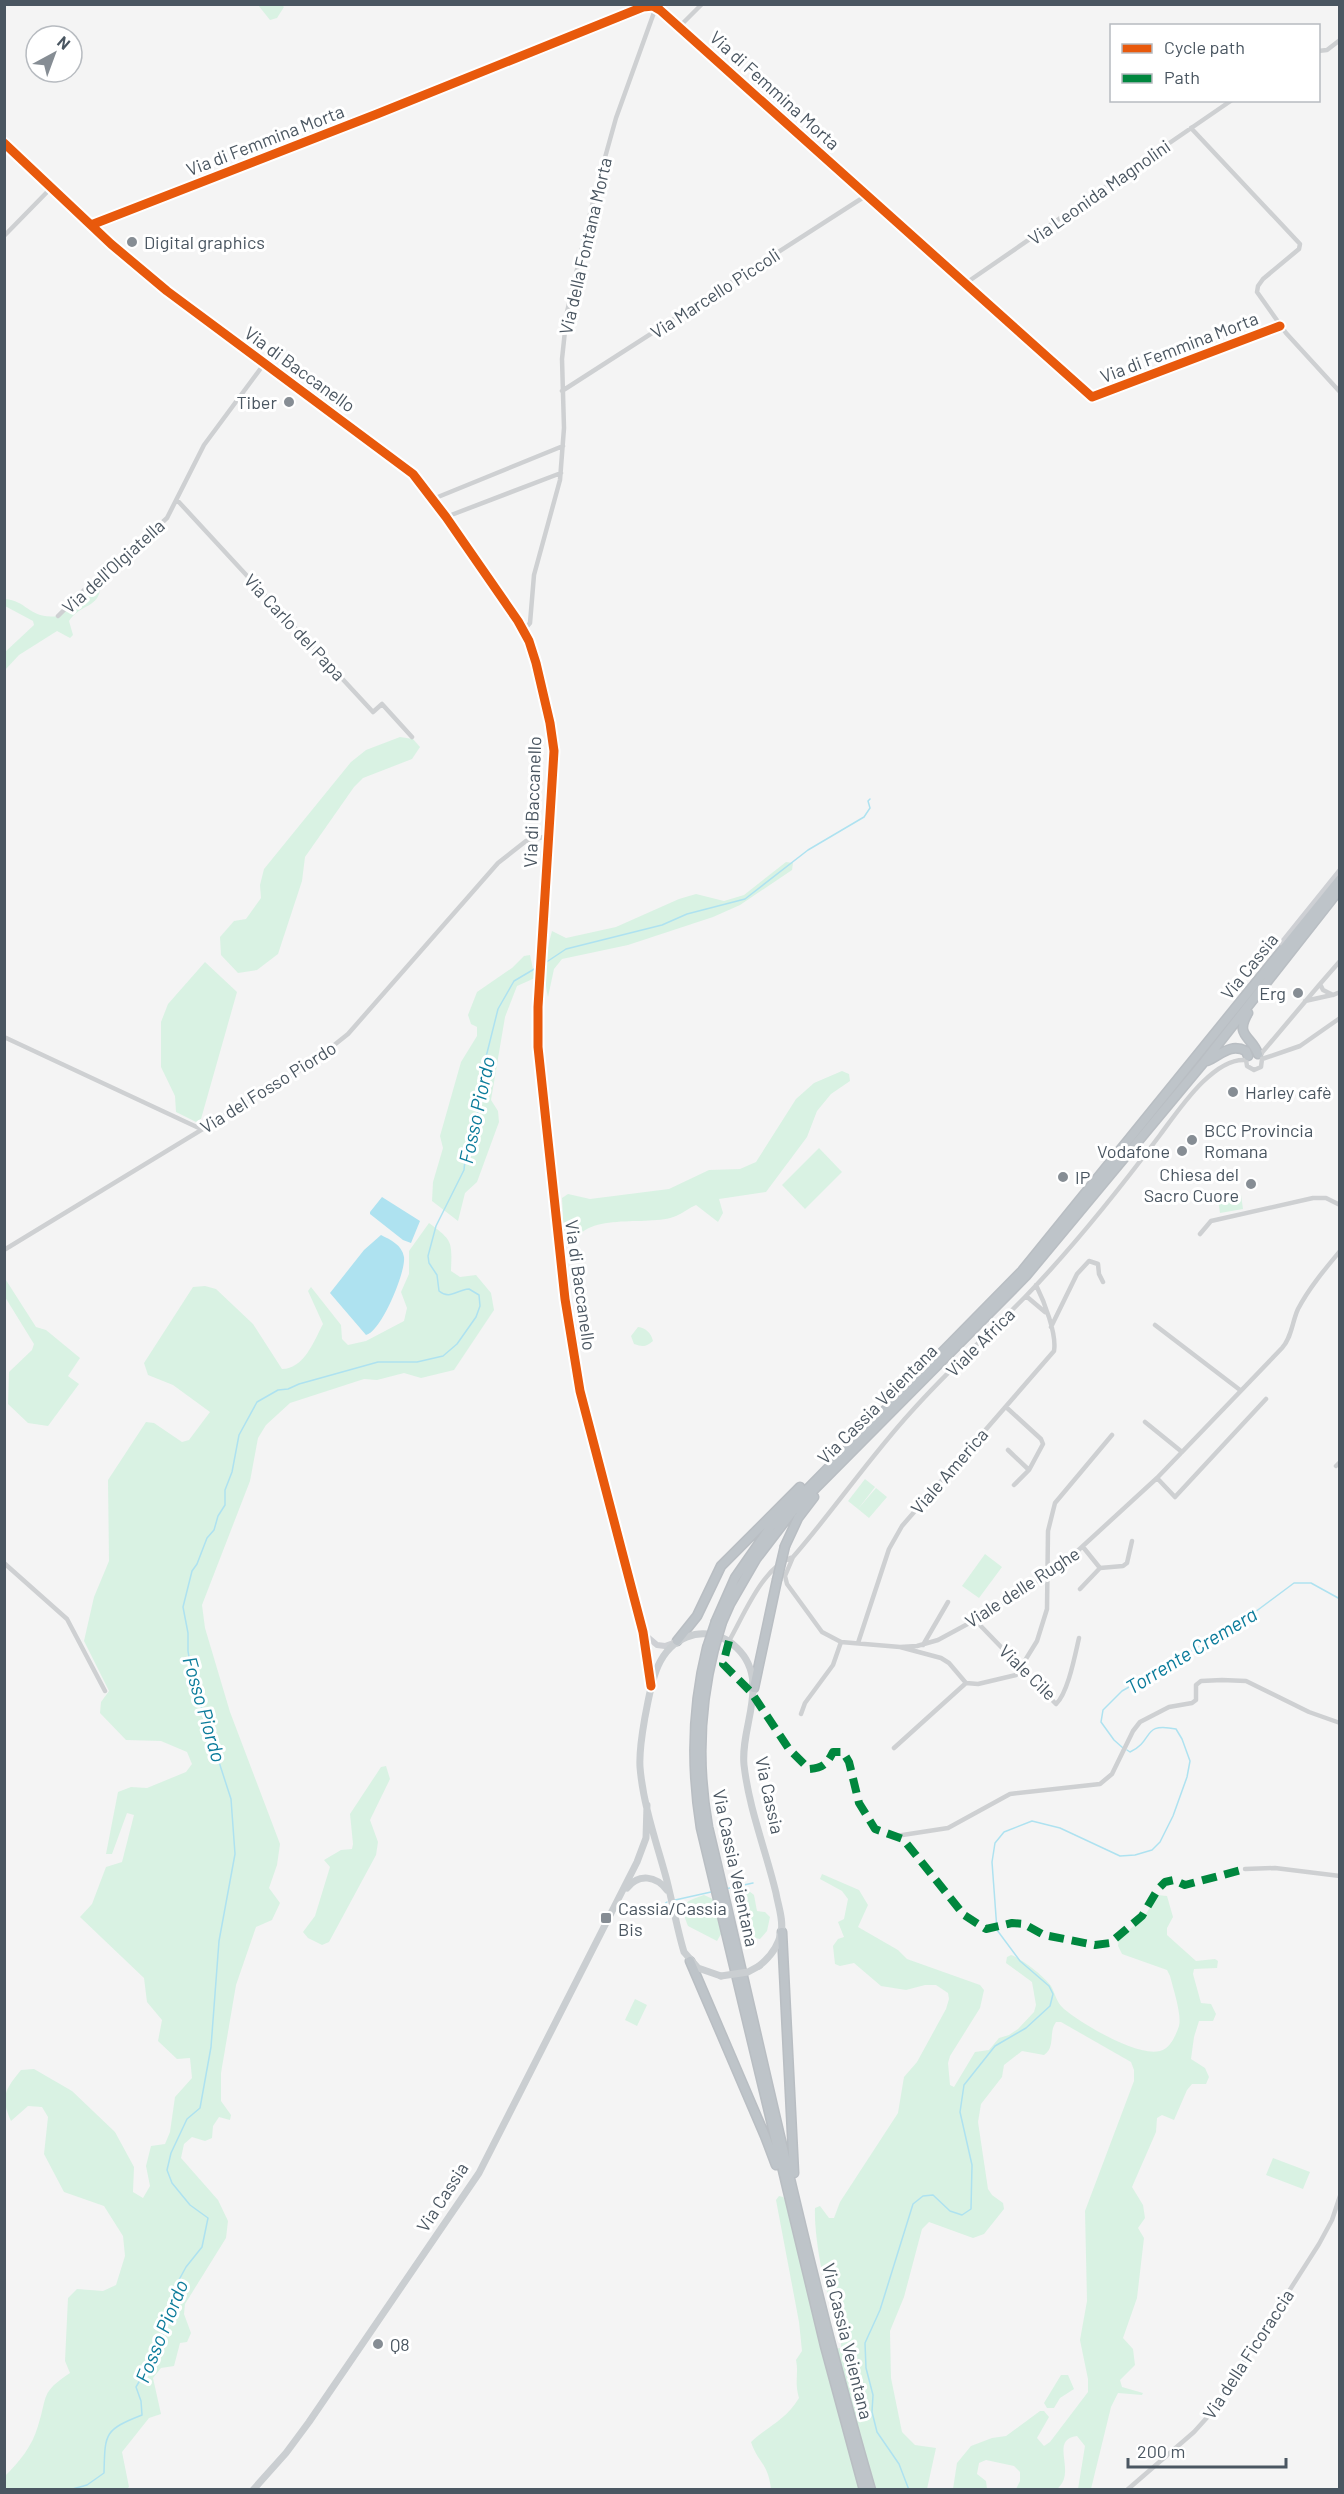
<svg xmlns="http://www.w3.org/2000/svg" width="1344" height="2494" viewBox="0 0 1344 2494" font-family="Barlow,sans-serif">
  <rect width="100%" height="100%" fill="#f4f4f4"/>
  <path fill="#d9f2e3" d="M258,5H282L284,7L277,18L270,20Z
    M100,582C103,608 80,603 69,621L73,635L70,638L57,631L19,655L5,670L4,653L34,625L33,621L5,606V599C28,601 30,620 58,616L87,586Z
    M400,737L413,739L420,747L412,759L363,778L354,787L305,857L302,881L278,954L257,970L238,973L221,955L220,937L234,921L246,919L261,898L260,885L264,869L351,762L366,750Z
    M786,862L793,863L792,870L740,905L713,917L628,945L562,959L554,969L548,997C543,977 546,951 552,931L566,938L616,927L679,899L696,894L724,901L744,895Z
    M530,955L535,978L517,986L505,1017L491,1100L498,1111L499,1122L477,1182L465,1193L458,1221L432,1201L433,1182L443,1148L440,1136L461,1062L477,1036V1027L471,1024L468,1015L477,992L512,968L524,956Z
    M205,962L237,992L201,1119L196,1122L176,1112L175,1096L161,1067V1022L168,1004Z
    M842,1071L849,1074L850,1081L831,1094L817,1111L807,1137L766,1192L719,1199L723,1213L718,1222L696,1205C689,1208 683,1213 676,1216C648,1228 580,1209 574,1248L564,1238L562,1198L568,1194L590,1199L669,1189L709,1170L740,1169L756,1162L796,1099L814,1083Z
    M819,1148L842,1172L805,1209L782,1185Z
    M1241,1195L1243,1209L1220,1213L1218,1199Z
    M429,1223C453,1241 452,1241 451,1271L460,1277L476,1275L491,1293L494,1310L454,1370L421,1378L404,1373L377,1380L364,1379L290,1403L266,1425L258,1438L250,1481L202,1605L205,1628L230,1712L280,1844L277,1865L269,1888L280,1903L272,1920L256,1927L236,1985L221,2073V2101L231,2115L230,2120L219,2117L213,2126L212,2138L205,2141L192,2137L184,2144L181,2158L218,2200L228,2221L226,2238L185,2304L184,2314L191,2333L187,2342L180,2343L174,2366L161,2368L153,2378L161,2414L149,2418L122,2452L129,2487L125,2490L5,2489V2476C19,2462 32,2447 38,2426C48,2395 40,2393 70,2373L65,2361L68,2298L77,2289L103,2291L116,2285L125,2256L123,2236L104,2206L64,2192L44,2154L48,2117L42,2107L28,2106L11,2121C0,2096 5,2090 21,2070L34,2069L72,2091L115,2132L134,2167L133,2192L143,2198L150,2186L146,2166L151,2146L165,2144L170,2132L175,2097L192,2078L190,2058L177,2059L158,2041L162,2020L147,2002L144,1978L80,1917L92,1904L106,1867L122,1862L134,1815L127,1813L112,1854H106L118,1792L131,1787L147,1788L186,1772L192,1764L187,1752L161,1741L126,1740L100,1713L101,1702L109,1691L84,1641L94,1597L109,1561L108,1480L146,1422L154,1423L182,1442L189,1440L210,1412L173,1385L148,1375L144,1363L193,1287L205,1286L216,1289L253,1324L282,1369C304,1369 314,1341 323,1324L308,1291L311,1287L341,1325L342,1339L348,1345L366,1341L404,1321L407,1308L401,1292L409,1274V1251Z
    M4,1277L36,1327L46,1330L80,1358L68,1376L79,1384L48,1426L28,1423L8,1404L9,1372L32,1350L34,1344L5,1297Z
    M638,1327C646,1328 651,1333 653,1341C646,1347 643,1347 634,1344L631,1336Z
    M865,1479L875,1487L858,1509L848,1501Z
    M876,1488L887,1497L869,1518L858,1509Z
    M985,1554L1002,1567L979,1598L962,1586Z
    M386,1766L390,1779L370,1820L378,1842L376,1855L329,1942L322,1945L308,1938L303,1932L315,1916L330,1867L324,1860L341,1850L352,1849L353,1844L350,1814L381,1767Z
    M822,1874L859,1890L868,1905L858,1927L898,1950L907,1959L980,1985L984,1990L980,2008L950,2056L948,2063L950,2085L954,2087L975,2052L989,2050L999,2038L1009,2035L1018,2029L1034,2012L1036,2005L1032,1982L1006,1963L1007,1957L1011,1955C1021,1958 1045,1977 1051,1986C1056,1995 1056,2002 1064,2009C1082,2024 1137,2057 1160,2051C1170,2049 1176,2035 1179,2026C1182,2015 1173,1988 1170,1976L1167,1970L1122,1954L1118,1946L1119,1940L1146,1914L1157,1895L1167,1896L1173,1917L1167,1928V1935L1196,1961L1215,1959L1218,1961L1217,1968L1194,1969L1193,1974L1201,2003L1211,2004L1216,2014L1213,2021H1199L1194,2037L1191,2059L1205,2068L1209,2077L1206,2084H1192L1187,2090L1174,2120L1162,2115L1157,2118L1156,2132L1132,2187L1143,2205L1145,2218L1138,2228L1144,2238L1137,2298L1123,2338L1133,2349L1135,2365L1120,2380L1122,2387L1143,2393L1142,2395L1118,2393L1111,2407L1091,2489H1078L1085,2446L1077,2436C1048,2440 1078,2472 1057,2489H1016L1020,2481V2472L1014,2466L986,2460L979,2463L977,2474L986,2481L987,2489H953L957,2463L971,2446L992,2438L1006,2436L1040,2411H1044L1049,2417L1037,2438L1044,2446L1050,2442L1088,2392V2379L1080,2340L1087,2301L1085,2211L1134,2081V2070L1131,2062L1061,2022H1056C1048,2033 1056,2047 1044,2055L1022,2051L1004,2065L1002,2077L981,2104L978,2122L988,2189L992,2195L1003,2203L1004,2209L984,2234L973,2238L929,2222L922,2229L904,2297L890,2331L891,2378L902,2432L915,2445L936,2448L927,2489H771C768,2463 758,2463 751,2442C768,2426 786,2420 799,2398C794,2381 799,2375 796,2360L802,2351L799,2322L776,2200L779,2196L783,2197L788,2205L822,2347L826,2350L841,2348C842,2328 835,2315 829,2297C821,2275 814,2230 815,2208L820,2206L829,2218H834L840,2202L898,2113L904,2077L917,2062L946,2009L949,1999L948,1993L936,1985H925L906,1990L881,1986L854,1963L840,1966L835,1964L833,1946L838,1939L844,1937L838,1922L844,1919L848,1899L842,1891L820,1879Z
    M744,1891H749L754,1895L757,1911L765,1912L770,1917L767,1931L760,1939L744,1936C737,1922 738,1905 744,1891Z
    M704,1895L715,1900L721,1934L717,1941L688,1926C679,1904 683,1902 704,1895Z
    M635,1999L647,2005L637,2026L625,2020Z
    M1273,2158L1310,2172L1303,2189L1266,2175Z
    M1061,2375H1068L1074,2389L1060,2398L1054,2408H1047L1044,2403Z"/>
  <path fill="#aee2f0" d="M382,1197L420,1221L411,1243L403,1240L370,1214V1212Z
    M381,1235C391,1240 402,1245 404,1257C406,1272 381,1332 366,1335L330,1293L364,1250Z"/>
  <g fill="none" stroke-linecap="round" stroke-linejoin="round">
    <path stroke="#aee2f0" stroke-width="1.5" d="M545,963L566,949L662,925L687,914L745,899L808,850L864,817L870,808L868,801L870,799
      M1123,1748L1114,1740L1101,1722L1103,1710L1122,1691L1239,1624L1294,1583H1311L1340,1599
      M725,1889L753,1883
      M675,1900L711,1892
      M628,1909L649,1915L667,1902
      M69,2490L87,2485L104,2473C105,2433 104,2430 142,2415L141,2401L136,2387L154,2356L166,2327L174,2289L186,2267L202,2247L208,2218L190,2205L172,2183L167,2170L171,2153L187,2119L200,2108L211,2047L219,1941L235,1854L231,1799L193,1682L188,1651V1633L183,1607L192,1571L197,1564L207,1538L214,1530L218,1516L225,1505V1490L232,1472L239,1435L257,1402L278,1390L288,1389L299,1384L378,1362H417L443,1356L457,1344L476,1317L480,1306L479,1295L469,1289C456,1290 450,1300 439,1291L437,1275L429,1263L428,1256L436,1226L464,1170L465,1160L479,1108L480,1081L498,1009L514,981L536,968
      M909,2490L899,2464L877,2432L872,2412L873,2395L866,2368L865,2343L880,2310L913,2204L923,2196L933,2195L950,2211L962,2215L971,2209L972,2165L960,2112L964,2085L995,2046L1026,2028L1050,2006L1053,1994L1049,1986L1020,1961L997,1930L992,1862L995,1843L1004,1832L1032,1821L1060,1828L1120,1856L1135,1855L1152,1850L1160,1842L1173,1816L1187,1777L1190,1761L1182,1739L1176,1729C1141,1722 1155,1740 1130,1752L1127,1750"/>
    <g stroke="#b9bec3" stroke-width="11">
      <path id="highway" d="M1248,1013C1234,1036 1252,1036 1258,1054
        M1207,1061C1221,1055 1230,1043 1246,1051L1248,1056
        M785,1546L798,1518L814,1497
        M716,1621L735,1578L771,1526L1022,1271L1340,879
        M722,1622L730,1604L756,1559L792,1512L1026,1276L1204,1062L1340,889
        M677,1641L697,1616L721,1566L800,1487
        M707,1648C692,1708 691,1766 701,1828L825,2346L864,2490
        M714,1649C699,1708 697,1766 708,1827C761,2048 807,2271 871,2490
        M754,1688L777,1580
        M782,1932L794,2173
        M690,1961L765,2136L776,2165"/>
    </g>
    <path stroke="#ced0d2" stroke-width="4.5" d="M679,27L702,4
      M1318,51L1327,50L1340,40
      M1191,128L1300,244L1299,249L1263,279L1258,286L1257,292L1286,333L1340,392
      M91,225L377,114L643,7L653,6L660,10L1092,397L1280,326
      M4,236L51,188
      M966,283L1232,100
      M562,391L867,195
      M433,499L563,446
      M177,500L373,712L382,704L412,737
      M446,517L561,473
      M58,616L95,579L112,568L167,518L204,445L264,364
      M524,630L530,623L534,575L560,480L564,428L562,359L567,312L594,197L616,118L656,7
      M1340,961L1320,984L1323,990L1333,995L1340,992
      M1305,1001L1332,995
      M4,1037L201,1129
      M1260,1055L1320,984
      M1262,1059L1300,1046L1340,1018
      M1246,1060L1247,1066L1254,1070L1261,1067L1262,1059
      M1200,1234L1211,1221L1313,1198H1326L1340,1205
      M4,1250L313,1062L348,1034L498,863L526,841L548,836
      M1026,1296L1045,1312
      M1155,1325L1240,1390
      M1051,1327L1077,1274L1089,1261L1098,1264L1099,1274L1103,1282
      M1006,1407L1041,1439L1043,1444L1029,1470L1014,1485
      M1145,1422L1182,1452
      M1008,1450L1029,1470
      M1336,1466L1340,1462
      M1157,1478L1175,1497L1266,1399
      M1083,1547L1100,1568
      M793,1557L785,1576L787,1584L822,1632L841,1642L900,1647L941,1658L949,1663L966,1683L978,1684L1016,1675L1037,1641L1047,1609L1048,1531L1055,1503L1112,1435
      M4,1563L67,1619L105,1691
      M1080,1589L1100,1568L1123,1566L1127,1563L1132,1541
      M975,1620L1056,1704C1068,1693 1075,1655 1079,1638
      M729,1641C744,1615 763,1566 793,1557C834,1510 869,1458 911,1412C947,1371 988,1335 1026,1296C1075,1245 1118,1191 1160,1135C1178,1111 1213,1057 1246,1060
      M858,1643L889,1549L902,1526L1054,1351C1057,1334 1044,1301 1036,1285
      M923,1645L948,1602
      M900,1647L917,1646L938,1640L975,1620L1060,1567L1157,1478L1282,1348C1292,1337 1292,1322 1298,1309C1309,1288 1325,1269 1340,1251
      M801,1714L805,1703L833,1665L841,1642
      M894,1748L966,1683
      M896,1836L948,1828L1010,1794L1100,1784L1112,1774L1133,1731L1140,1722L1169,1707L1192,1703L1196,1700V1685L1201,1681L1222,1680L1246,1681L1309,1712L1340,1723
      M1245,1869L1275,1868L1340,1876
      M1127,2490L1194,2432L1212,2412L1319,2244L1332,2220L1340,2196"/>
    <path stroke="#ced0d4" stroke-width="6" d="M4,143L111,244L167,291L413,474L446,517L518,621L529,641L536,663L550,723L554,751L538,1007V1047L565,1299L580,1391L643,1632L651,1686
      M1282,943L1340,871
      M644,1634L657,1645L665,1646L676,1642"/>
    <path stroke="#caced1" stroke-width="7" d="M627,1888C639,1873 656,1876 667,1890
      M721,1976L698,1968L684,1952C677,1929 673,1905 667,1881C657,1844 643,1805 640,1767C639,1750 642,1734 645,1717C651,1687 655,1649 687,1637C704,1630 724,1635 737,1648C771,1681 740,1726 744,1765C749,1809 766,1851 776,1893C778,1905 784,1921 781,1933C778,1947 769,1958 759,1966
      M253,2490L286,2453L309,2422L479,2173L637,1862L646,1838L647,1805"/>
    <use href="#highway" stroke="#bec4c9" stroke-width="8"/>
    <g stroke="#b9bec3" stroke-width="11" stroke-linecap="butt">
      <path id="highway-bridge" d="M777,1580L785,1546
        M707,1648L716,1621
        M714,1649L722,1622"/>
    </g>
    <path stroke="#caced1" stroke-width="7" d="M721,1976L748,1972L759,1966"/>
    <use href="#highway-bridge" stroke="#bec4c9" stroke-width="8"/>
    <path stroke="#00873e" stroke-width="8" stroke-dasharray="15 8" stroke-linecap="butt" d="M729,1641L723,1664L751,1692L789,1749L809,1769C823,1768 827,1764 833,1752H843L849,1762L859,1803L875,1829L903,1839L964,1915L986,1929L1012,1923L1024,1924L1044,1935L1095,1945L1110,1943L1142,1916L1158,1889L1165,1882L1174,1880L1185,1885L1245,1869"/>
    <g stroke="#fff" stroke-width="13">
      <path id="cycleway" d="M4,143L111,244L167,291L413,474L446,517L518,621L529,641L536,663L550,723L554,751L538,1007V1047L565,1299L580,1391L643,1632L651,1686
        M91,225L377,114L643,7L653,6L660,10L1092,397L1280,326"/>
    </g>
    <use href="#cycleway" stroke="#e8590c" stroke-width="9"/>
  </g>
  <g fill="#868d94" stroke="#fff" stroke-width="2">
    <circle cx="132" cy="242" r="6"/>
    <circle cx="289" cy="402" r="6"/>
    <circle cx="1298" cy="993" r="6"/>
    <circle cx="1233" cy="1092" r="6"/>
    <circle cx="1192" cy="1140" r="6"/>
    <circle cx="1182" cy="1151" r="6"/>
    <circle cx="1063" cy="1177" r="6"/>
    <circle cx="1251" cy="1184" r="6"/>
    <rect x="600" y="1912" width="12" height="12" rx="3"/>
    <circle cx="378" cy="2344" r="6"/>
  </g>
  <g text-anchor="middle" dominant-baseline="central" stroke-width="6" stroke-linejoin="round" paint-order="stroke">
    <g font-size="18" fill="#4a5661" stroke="#fff">
      <text transform="translate(775 90) rotate(42)">Via di Femmina Morta</text>
      <text transform="translate(265 140) rotate(-21)">Via di Femmina Morta</text>
      <text transform="translate(1099 192) rotate(-35)">Via Leonida Magnolini</text>
      <text transform="translate(585 246) rotate(-77)">Via della Fontana Morta</text>
      <text transform="translate(715 293) rotate(-33)">Via Marcello Piccoli</text>
      <text transform="translate(1179 347) rotate(-21)">Via di Femmina Morta</text>
      <text transform="translate(300 369) rotate(36)">Via di Baccanello</text>
      <text transform="translate(113 566) rotate(-42)">Via dell'Olgiatella</text>
      <text transform="translate(295 627) rotate(47)">Via Carlo del Papa</text>
      <text transform="translate(532 802) rotate(-88)">Via di Baccanello</text>
      <text transform="translate(1249 966) rotate(-51)">Via Cassia</text>
      <text transform="translate(268 1087) rotate(-32)">Via del Fosso Piordo</text>
      <text transform="translate(581 1285) rotate(82)">Via di Baccanello</text>
      <text transform="translate(980 1342) rotate(-45)">Viale Africa</text>
      <text transform="translate(877 1404) rotate(-45)">Via Cassia Veientana</text>
      <text transform="translate(949 1471) rotate(-49)">Viale America</text>
      <text transform="translate(1022 1587) rotate(-33)">Viale delle Rughe</text>
      <text transform="translate(1028 1672) rotate(44)">Viale Cile</text>
      <text transform="translate(770 1795) rotate(78)">Via Cassia</text>
      <text transform="translate(736 1868) rotate(78)">Via Cassia Veientana</text>
      <text transform="translate(442 2197) rotate(-57)">Via Cassia</text>
      <text transform="translate(848 2341) rotate(76)">Via Cassia Veientana</text>
      <text transform="translate(1248 2354) rotate(-57)">Via della Ficoraccia</text>
    </g>
    <g font-size="18" fill="#4a5661" stroke="#fff" text-anchor="start">
      <text x="144" y="242">Digital graphics</text>
      <text x="277" y="402" text-anchor="end">Tiber</text>
      <text x="1286" y="993" text-anchor="end">Erg</text>
      <text x="1245" y="1092">Harley cafè</text>
      <text x="1204" y="1130">BCC Provincia<tspan x="1204" dy="21">Romana</tspan></text>
      <text x="1170" y="1151" text-anchor="end">Vodafone</text>
      <text x="1239" y="1174" text-anchor="end">Chiesa del<tspan x="1239" dy="21">Sacro Cuore</tspan></text>
      <text x="1075" y="1177">IP</text>
      <text x="618" y="1908">Cassia/Cassia<tspan x="618" dy="21">Bis</tspan></text>
      <text x="390" y="2344">Q8</text>
    </g>
    <g font-size="20" font-style="italic" fill="#0c7c9b" stroke="#fff">
      <text transform="translate(476 1110) rotate(-78)">Fosso Piordo</text>
      <text transform="translate(1191 1650) rotate(-31)">Torrente Cremera</text>
      <text transform="translate(205 1709) rotate(74)">Fosso Piordo</text>
      <text transform="translate(161 2331) rotate(-68)">Fosso Piordo</text>
    </g>
  </g>
  <rect width="1344" height="2494" fill="none" stroke="#4a5661" stroke-width="12"/>
  <rect x="1110" y="24" width="210" height="78" fill="#ffffff" stroke="#b7bbc0" stroke-width="1.5"/>
  <rect x="1122" y="44" width="30" height="9" fill="#e8590c" stroke="#b7bbc0" stroke-width="1.5"/>
  <text x="1164" y="54" font-size="18" fill="#4a5661">Cycle path</text>
  <rect x="1122" y="74" width="30" height="9" fill="#00873e" stroke="#b7bbc0" stroke-width="1.5"/>
  <text x="1164" y="84" font-size="18" fill="#4a5661">Path</text>
  <g transform="translate(54 54) rotate(41)"><circle r="28" fill="#ffffff" stroke="#b7bbc0" stroke-width="1.5"/>
  <path d="M0-4.5L10 22L0 15L-10 22Z" fill="#868d94"/>
  <text y="-9" font-size="16" font-weight="bold" text-anchor="middle" fill="#4a5661">N</text>
  </g>
  <path d="M1128 2458v9h158v-9" fill="none" stroke="#4a5661" stroke-width="3"/>
  <text x="1137" y="2458" font-size="18" fill="#4a5661" stroke="#ffffff" stroke-width="4.5" paint-order="stroke">200 m</text>
</svg>
